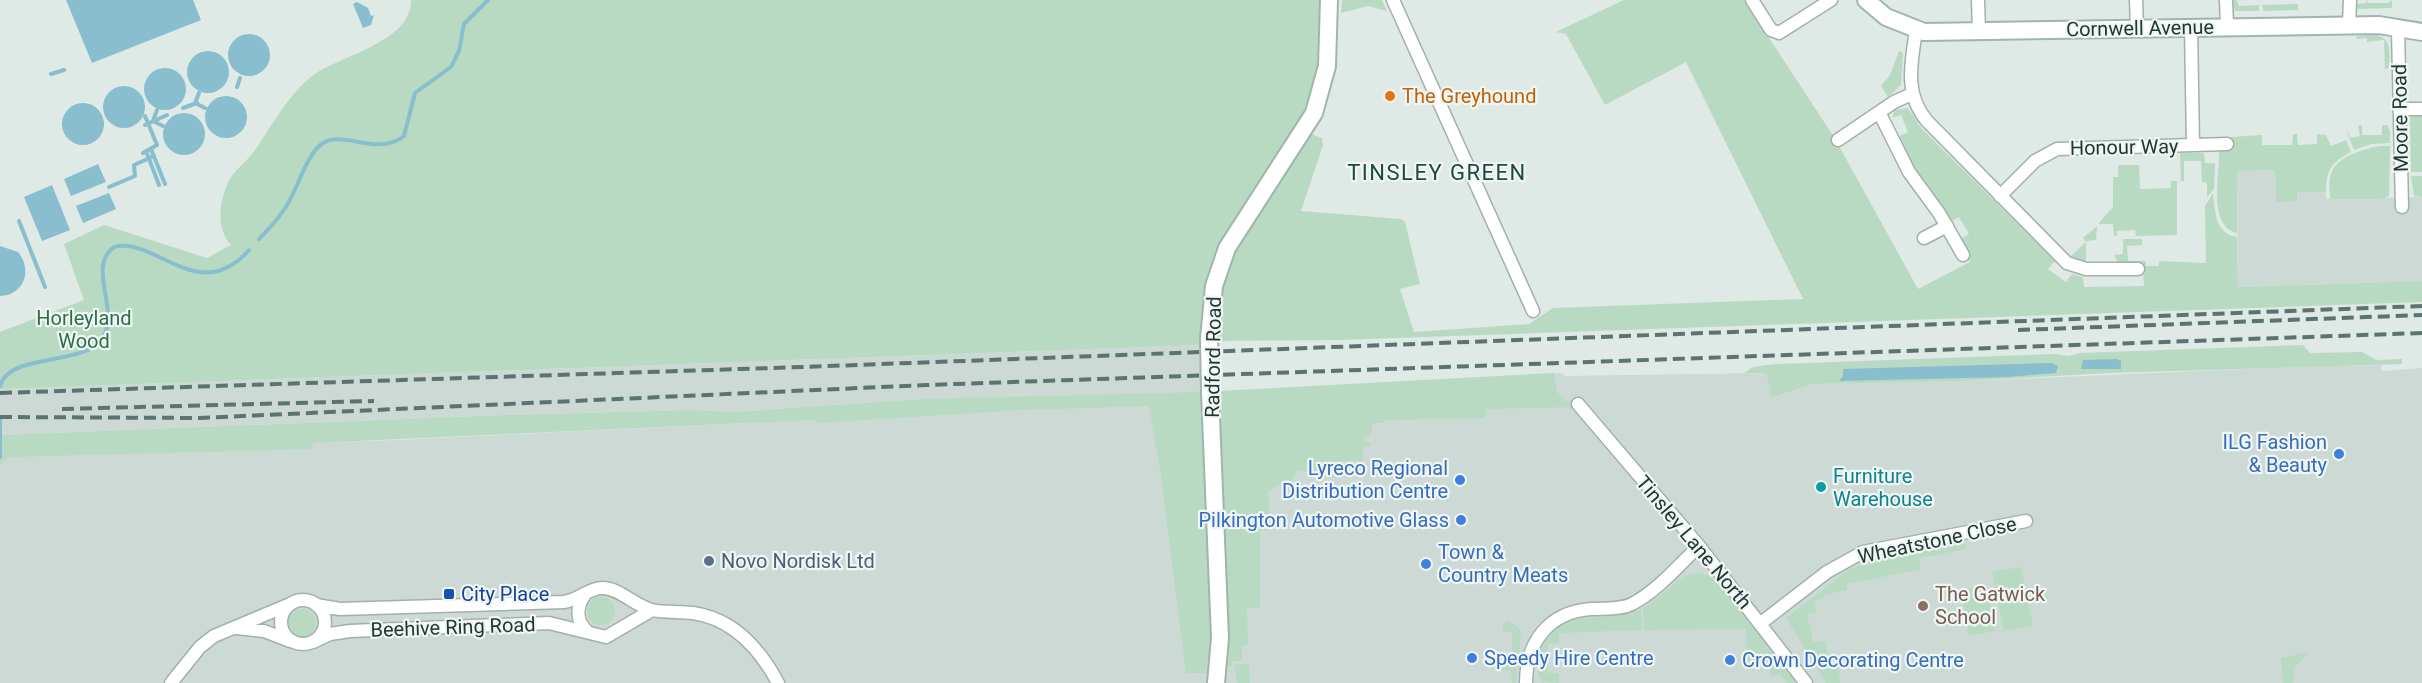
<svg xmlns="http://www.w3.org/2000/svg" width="2422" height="683" viewBox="0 0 2422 683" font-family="Roboto,sans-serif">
  <rect width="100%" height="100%" fill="#dfe9e5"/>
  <path fill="#cdd9d4" d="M2275,170L2276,201L2300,192H2326V199L2422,197V281L2238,287L2237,171Z
    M1202,345L1204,392L1563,373L1564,376L1766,373L1773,398L1812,384L1969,381L2296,367L2381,365L2382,371L2422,368V683H0V461L11,452L397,440L810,420L1109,396L921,399L735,412L691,410L504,415L0,435V389Z"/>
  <path fill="#b8dac3" d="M411,0H1320C1323,57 1322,77 1295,128L1322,138L1323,145L1301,211L1401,219L1405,222L1420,284L1400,289L1414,332L1529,324L1553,308L1803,299L1686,62L1605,105L1566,34L1556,32L1624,0H1744L1834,137L1918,289L1970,262L1960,240L1969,234L1959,217L1950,222L1916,174L1900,136L1908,132L1901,115L1892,118L1895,110L1908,108L1922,129L2055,261L2048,269L2066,282L2072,274L2083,277L2084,287L2144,286L2143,264H2119L2114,255L2123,254V239H2142V245L2127,246L2128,261H2146V266H2159V261L2206,263L2205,206L2213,193C2215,211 2215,234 2237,237L2238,287L2422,281V302L1340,340L1226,341L1202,345L0,389V332L84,300L64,244L104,225L207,258L231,245C216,228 219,205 227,185C231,173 245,163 253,153C271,128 286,97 311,77C337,56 412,43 411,0Z
    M1342,0H1382L1387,11L1368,6L1341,13Z
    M2232,0H2237L2239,6L2259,5V11H2235Z
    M2367,0L2368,3H2389L2392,0V8L2354,9L2355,4L2366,3Z
    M2298,4V10L2263,11L2262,5Z
    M2377,35C2393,39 2389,55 2389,68L2385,69V78L2384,40L2367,42V38L2356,39L2357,36Z
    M1899,51L1903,53L1901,85L1888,97L1881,86L1890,75Z
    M2422,114V172H2411L2410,115Z
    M2362,125V135H2382V125H2387L2390,131V143L2371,144L2354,150L2346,129L2351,138L2360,136L2358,126Z
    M2293,134H2297L2298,145L2317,144V134L2326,135L2331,146L2346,140L2351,152C2332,162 2326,169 2326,192H2297V201L2276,202L2275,170L2237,171V233C2207,226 2220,173 2219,151H2231V137L2262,135V145H2292Z
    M2381,146H2390L2389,196L2383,199H2330C2330,191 2328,179 2332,171C2339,156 2366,148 2381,146Z
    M2180,153H2204L2205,163H2215L2214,189L2207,197V183L2202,182L2201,161H2184V181H2181Z
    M2118,165H2139L2140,189L2171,188V181H2177V235L2136,236L2135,230L2117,231V236H2114L2113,224H2098L2113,207V177H2118Z
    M2411,176H2422V197L2414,196Z
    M2097,226L2096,240L2086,241V262L2071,256L2086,242L2083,238Z
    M2303,345L2310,353L2362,352L2377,360L2402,359V364L2111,373L1965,381L1812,384L1772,398L1766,373H1744L1753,367L1775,364L2055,354L2069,356L2080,353Z
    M1554,373L1557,392L1573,407L1486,409L1485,418L1384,420V423H1373L1370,436H1364L1365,442L1370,443L1371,447H1363V461L1317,462V471H1297L1293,475V480L1284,481L1268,492L1271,530L1260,531V607L1247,608L1248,645L1242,646V661H1232V666L1227,667L1220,391Z
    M1204,392L1212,632L1206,673H1186L1161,476L1149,406L1020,410L816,423L815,420L313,443L312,449L9,457L0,465V435L504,415L691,410L735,412L921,399Z
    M1963,542L1966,549L1919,558L1921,569L1847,584V590L1824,595V599L1814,601L1817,612L1807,614L1813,642L1825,641L1830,666L1838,665L1840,683H1826L1786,618L1850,569L1878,560Z
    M2021,567L2033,626L2004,631L1992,572Z
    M1701,572L1708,576L1710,574L1797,683H1787L1781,675L1771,676L1770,661H1747L1746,629L1644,630L1643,609L1684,576Z
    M1987,585L1995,631L1969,636L1960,590Z
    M587 611a14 14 0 1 1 28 0a14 14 0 1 1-28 0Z
    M288 623a14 14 0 1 1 28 0a14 14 0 1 1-28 0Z
    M1641,610L1642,630L1559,633V643L1548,644V673H1559V683L1542,682C1536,672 1537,661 1541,650C1559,606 1607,623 1641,610Z
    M1507,621L1518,627L1521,633L1516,683H1512L1511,670H1502V663H1512V632H1503V624Z
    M2309,652L2295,667L2293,683H2283L2281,658Z
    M1234,664H1249L1250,683H1237Z"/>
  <path fill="#88becd" d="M66,0H193L201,20L92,63Z
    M357,2L368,8L371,16L374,15L371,25L363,28L353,4Z
    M228 55a21 21 0 1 1 42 0a21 21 0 1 1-42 0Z
    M187 72a21 21 0 1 1 42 0a21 21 0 1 1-42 0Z
    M144 89a21 21 0 1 1 42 0a21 21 0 1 1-42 0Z
    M103 107a21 21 0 1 1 42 0a21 21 0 1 1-42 0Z
    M205 117a21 21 0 1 1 42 0a21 21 0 1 1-42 0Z
    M62 124a21 21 0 1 1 42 0a21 21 0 1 1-42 0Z
    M163 134a21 21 0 1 1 42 0a21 21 0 1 1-42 0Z
    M98,164L106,182L71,196L64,179Z
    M52,185L70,230L42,241L24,197Z
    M109,193L116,209L83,223L76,206Z
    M0,246L18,252C33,270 24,295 0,296Z
    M2117,359L2121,361V369H2081L2083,360Z
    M2051,363L2058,366L2056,373L2007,377L1839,381L1843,376V369Z"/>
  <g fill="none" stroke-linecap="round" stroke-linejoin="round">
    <path stroke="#88becd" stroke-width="4" d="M51,74L64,70
      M237,87L240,78
      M199,93L195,103L205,108
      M183,108L197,103
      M157,110L153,121L163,126
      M145,125L167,115
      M151,149L165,184
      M146,151L159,185
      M143,153L157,145L145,116
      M109,187L135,176L134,165L154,156
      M19,221L45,287
      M259,239C269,229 278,219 286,207C297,190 307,153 323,143C345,130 377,157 404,136L415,93L451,67L459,51L464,24L488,0
      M0,386C9,354 76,365 98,343C126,317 84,269 114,247C155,236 199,307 249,250
      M0,417V457"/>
    <g stroke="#a2b0ac" stroke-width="15">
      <path id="street" d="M1393,0L1533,311
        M1752,0L1771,30L1779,33L1831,0
        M1978,0L1979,31
        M2136,0L2137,28
        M2226,0L2227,26
        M2349,25L2350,0
        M2191,27L2193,145
        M2398,29L2402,207
        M1916,31C1911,63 1904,94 1927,121L2067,263L2086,269H2138
        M2399,109H2422
        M1879,112L1909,172L1939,213L1963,255
        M1838,140L1894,102L1912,94
        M2000,196L2035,161L2057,149L2227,144
        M1924,238L1947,226
        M1578,404L1699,546L1806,683
        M584,596C576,608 576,622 588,632
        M281 622a22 22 0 1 1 44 0a22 22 0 1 1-44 0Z
        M316,605L340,609L564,602C579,600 589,588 602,588C618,587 635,606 652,610C665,613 680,611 693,613C734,619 760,649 778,683
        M1761,623L1827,572L1863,552L2026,521
        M237,628L264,631L290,641
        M313,642L330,634L350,631L549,623L606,637L652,610
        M171,683L200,647L214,636L288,605
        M1526,683C1526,642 1549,612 1591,609C1605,608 1620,610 1632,604C1658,590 1678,566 1699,546"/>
    </g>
    <g stroke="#9fb5ae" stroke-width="20">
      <path id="secondary" d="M1866,0L1886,17L1924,32L2379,25L2422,32
        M1209,339L1214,286L1227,248L1314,113L1327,66L1329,0
        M1210,392L1220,638L1216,683"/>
    </g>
    <use href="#street" stroke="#fff" stroke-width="12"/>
    <use href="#secondary" stroke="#fff" stroke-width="16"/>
    <path stroke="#5b746f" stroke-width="4" stroke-dasharray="12 6" stroke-linecap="butt" d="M2018,330L2422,315
      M0,393L803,367L2422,306
      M62,409L374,401
      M0,417L199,418L926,385L2422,333"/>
    <g stroke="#9fb5ae" stroke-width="20" stroke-linecap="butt">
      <path id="secondary-bridge" d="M1209,339L1210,392"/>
    </g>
    <use href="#secondary-bridge" stroke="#fff" stroke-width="16"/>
  </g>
  <circle fill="#e8710a" stroke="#eff6f3" stroke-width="2" cx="1390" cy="96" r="6"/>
  <g fill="#3f7fe0" stroke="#eff6f3" stroke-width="2">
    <circle cx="2339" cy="454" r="6"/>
    <circle cx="1460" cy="480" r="6"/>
    <circle cx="1461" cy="520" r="6"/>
    <circle cx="1426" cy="564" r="6"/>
    <circle cx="1472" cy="658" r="6"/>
    <circle cx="1730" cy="660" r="6"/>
  </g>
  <circle fill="#0f9aa8" stroke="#eff6f3" stroke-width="2" cx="1821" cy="487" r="6"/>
  <circle fill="#5c6f8a" stroke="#eff6f3" stroke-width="2" cx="709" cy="561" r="6"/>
  <rect fill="#1a4fb4" stroke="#eff6f3" stroke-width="2" x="443" y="588" width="12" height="12" rx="3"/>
  <circle fill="#8d6e63" stroke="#eff6f3" stroke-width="2" cx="1923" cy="606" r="6"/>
  <g text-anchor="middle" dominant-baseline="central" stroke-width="4.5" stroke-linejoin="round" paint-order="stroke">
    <g font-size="20" fill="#213834" stroke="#eff6f3">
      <text transform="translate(2140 28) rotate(-1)">Cornwell Avenue</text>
      <text transform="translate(2400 118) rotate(-91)">Moore Road</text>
      <text transform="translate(2124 147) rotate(-1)">Honour Way</text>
      <text transform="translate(1213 357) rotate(-89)">Radford Road</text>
      <text transform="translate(1937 540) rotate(-12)">Wheatstone Close</text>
      <text transform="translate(1694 542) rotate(50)">Tinsley Lane North</text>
      <text transform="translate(453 627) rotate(-2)">Beehive Ring Road</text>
    </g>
    <g font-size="20" fill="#c56008" stroke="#eff6f3" text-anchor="start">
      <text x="1402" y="96">The Greyhound</text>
    </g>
    <g font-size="20" fill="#2d6d4a" stroke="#eff6f3">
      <text x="84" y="318">Horleyland<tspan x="84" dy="23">Wood</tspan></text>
    </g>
    <g font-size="20" fill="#366cbe" stroke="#eff6f3" text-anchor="end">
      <text x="2327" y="442">ILG Fashion<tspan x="2327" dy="23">&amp; Beauty</tspan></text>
      <text x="1448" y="468">Lyreco Regional<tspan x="1448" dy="23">Distribution Centre</tspan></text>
      <text x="1449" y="520">Pilkington Automotive Glass</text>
      <text x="1438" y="552" text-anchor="start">Town &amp;<tspan x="1438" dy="23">Country Meats</tspan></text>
      <text x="1484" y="658" text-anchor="start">Speedy Hire Centre</text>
      <text x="1742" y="660" text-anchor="start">Crown Decorating Centre</text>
    </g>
    <g font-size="20" fill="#0d838f" stroke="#eff6f3" text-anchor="start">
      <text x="1833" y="476">Furniture<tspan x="1833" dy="23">Warehouse</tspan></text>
    </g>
    <g font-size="20" fill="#4e5e75" stroke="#eff6f3" text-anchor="start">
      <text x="721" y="561">Novo Nordisk Ltd</text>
    </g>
    <g font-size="20" fill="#164399" stroke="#eff6f3" text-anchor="start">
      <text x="461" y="594">City Place</text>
    </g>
    <g font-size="20" fill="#785e54" stroke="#eff6f3" text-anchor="start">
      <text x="1935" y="594">The Gatwick<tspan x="1935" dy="23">School</tspan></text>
    </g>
    <g font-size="22" letter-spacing="1.5" fill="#1e4942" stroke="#eff6f3">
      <text x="1437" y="172">TINSLEY GREEN</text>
    </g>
  </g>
</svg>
